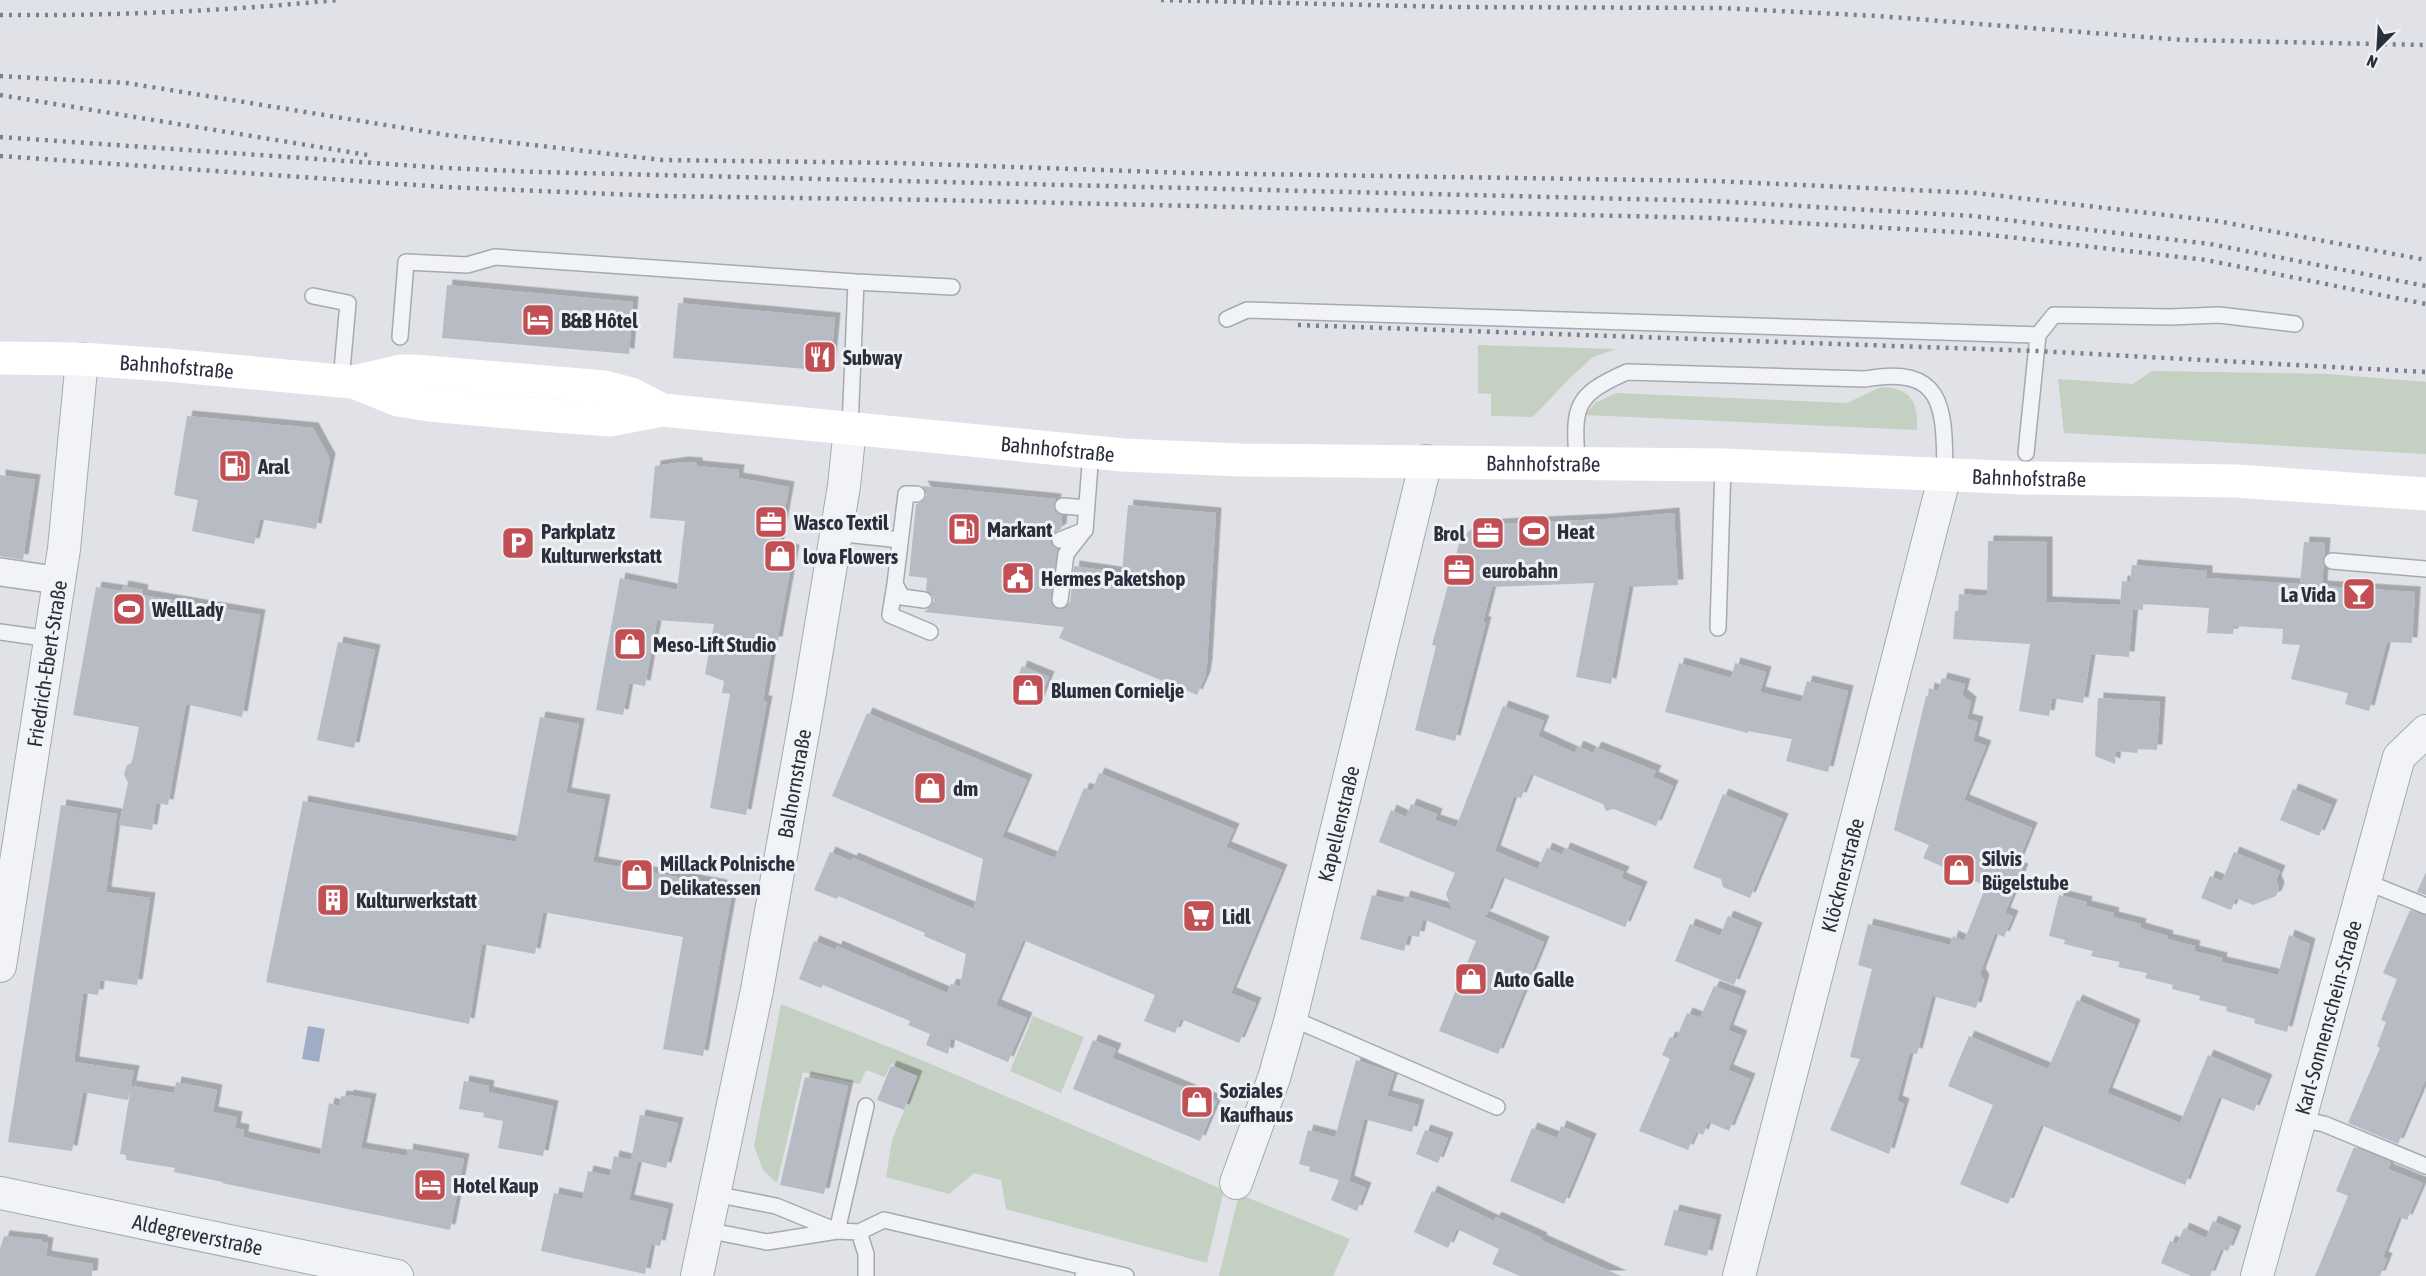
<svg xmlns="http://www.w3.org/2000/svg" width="2426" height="1276" viewBox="0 0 2426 1276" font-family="'Asap Condensed',sans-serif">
  <defs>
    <filter id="shadow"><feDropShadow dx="5.5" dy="-5.5" stdDeviation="0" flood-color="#0004"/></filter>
  </defs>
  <rect width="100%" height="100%" fill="#e0e2e8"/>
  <path fill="#c4d1c2" d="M1478,345L1616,349L1593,357L1569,379L1533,417L1491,416V394L1478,393Z
    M2152,371L2328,374L2426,382V454L2064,433L2058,379L2133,384Z
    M1881,387C1911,388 1918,401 1917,430L1585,415L1595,403L1616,393L1847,403Z
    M781,1004L924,1061L1224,1190L1207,1263L1006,1209L1001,1180L974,1173L949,1194L886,1177L892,1140L918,1076L891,1064L885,1077L866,1070L860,1084L803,1072L777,1183L763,1170L754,1146Z
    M1033,1016L1084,1037L1061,1093L1010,1071Z
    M1239,1194L1350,1239L1333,1276H1219Z"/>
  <path fill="#9eacc5" d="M308,1026L325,1029L319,1062L302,1059Z"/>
  <path fill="#b7bbc4" filter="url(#shadow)" d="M447,285L633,302L629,354L442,338Z
    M678,303L835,318L830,371L673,358Z
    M187,416L313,428L330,459L316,529L260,519L254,544L192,531L198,500L174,495Z
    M683,462L697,463V466L739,470L738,478L789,487L778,548L794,550L777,642H773L763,701H767L746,815L710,808L730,694L722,693L724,681L705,674L714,624L657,620L645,686L629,683L623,715L596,710L620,578L677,590L685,521L650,518L655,466Z
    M0,475L35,480L23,560L0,556Z
    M922,486L1056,499L1054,510L1062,516L1061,529L1053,534L1050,539L1051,544L1058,549L1050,599L1054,607L1059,610L1064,609L1070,602L1074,566L1122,573L1128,505L1216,513L1207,664L1205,677L1197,695L1059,638L1064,627L924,612L931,606L934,601L933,596L926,591L927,578L909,576L916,504L922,502L927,495Z
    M1674,513L1678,585L1629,587L1611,684L1576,677L1594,583L1492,587L1483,622H1486L1455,741L1415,730L1436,646L1432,645L1460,540L1476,525L1606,519Z
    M1988,541L2047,542V602L2120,605L2122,581L2130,582L2132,565L2207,571V578L2300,584L2304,542L2325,543L2322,586L2415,592L2412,643L2387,642L2369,711L2345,704L2348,693L2291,679L2300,645L2282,644L2283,629L2234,626L2233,634L2207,633L2209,608L2143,604V610L2133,609L2129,657L2091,654L2083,703L2052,698L2049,716L2019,711L2030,644L1953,639L1955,611H1958L1959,594L1987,596Z
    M123,586L143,590L142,595L260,615L242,717L186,704L168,805L156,803L152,830L119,825L128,783L124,774L127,765L132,763L139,727L73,715L96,587L122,591Z
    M338,642L375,650L354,748L317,740Z
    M1679,663L1731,678L1735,663L1766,672L1760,692L1801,702L1807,681L1848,691L1828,772L1786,761L1792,739L1748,731V733L1665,712Z
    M1022,666L1049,677L1037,706L1011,695Z
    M1942,678L1965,684L1962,695L1971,702L1967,719L1978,722L1973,741L1986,746L1964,800L2032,828L2016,867L2023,869L2005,913L2013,916L2004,937L1995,933L1980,974L1984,980L1976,1008L1932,996L1917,1054L1910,1052L1897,1101L1904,1104L1889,1154L1830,1130L1860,1059L1850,1057L1872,969L1858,965L1868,924L1950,945L1953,936L1964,941L1986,886L1923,858L1929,845L1894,830L1926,696H1928L1929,688L1938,691Z
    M2098,698L2160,702L2157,750L2138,749L2137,753L2116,751L2115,764L2095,756Z
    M1503,706L1544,721L1538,736L1575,753L1578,746L1593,753L1596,747L1656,771L1653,777L1673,786L1656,826L1614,809L1606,811L1603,804L1531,774L1521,798L1514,796L1495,851L1538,869L1547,848L1562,855L1565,848L1624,872L1621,878L1642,887L1625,927L1502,877L1487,914L1483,916L1544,942L1498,1054L1439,1031L1476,941L1423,919L1419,937L1408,935L1404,951L1360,939L1372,895L1403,903L1405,896L1452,910L1446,894L1455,873L1379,842L1391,810L1406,817L1411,804L1437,814L1435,820L1456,827Z
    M867,713L1027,780L1002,837L1055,858L1084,788L1092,791L1099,773L1234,829L1226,847L1282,870L1231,993L1256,1003L1239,1043L1181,1019L1175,1033L1144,1021L1155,995L1023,940L996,1005L1027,1018L1008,1062L951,1038L948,1054L926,1045L930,1034L908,1025L910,1021L823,985L821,988L799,979L814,941L836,950L837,946L947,993L951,984L959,986L958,997L966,954L924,936L925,933L838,896L837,899L814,890L830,852L851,861L853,858L974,909L983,859L832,796Z
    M540,717L579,724L566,793L605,800L593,862L722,885L721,891L732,893L703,1056L663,1049L683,937L543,912L535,954L482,944L469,1024L266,982L303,801L516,842Z
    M2293,789L2332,805L2319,836L2280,820Z
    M1723,794L1783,819L1750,898L1723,887L1721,879L1693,868Z
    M61,805L117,814L106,892L150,898L137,985L100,980L98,995L83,993L74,1062L134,1071L128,1100L83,1092L72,1151L8,1142Z
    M2234,852L2280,871L2276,880L2279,888L2276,896L2253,905L2236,898L2231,910L2201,898L2210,876L2222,881Z
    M2426,872V895L2417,892Z
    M2059,895L2087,902L2086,906L2114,913L2113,917L2141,924L2140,928L2168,936L2167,939L2195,946L2194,951L2222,958L2221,962L2278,975L2289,935L2310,944L2287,1032L2254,1023L2255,1019L2226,1011L2227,1007L2199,1000L2200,996L2172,989L2173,985L2145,978L2147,973L2118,967L2120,962L2091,956L2093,951L2064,944L2065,940L2049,936Z
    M2410,910L2426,916V1079L2398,1144L2348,1123L2380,1048L2377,1046L2386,1022L2381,1020L2397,979L2383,973Z
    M1728,916L1757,928L1734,985L1675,961L1690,924L1720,936Z
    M1714,986L1741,996L1728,1030L1742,1036L1728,1070L1750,1079L1729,1131L1708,1122L1703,1135L1696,1132L1688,1150L1639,1131L1670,1059L1662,1055L1670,1037L1676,1039L1687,1013L1700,1018Z
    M2077,1000L2135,1025L2107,1093L2180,1123L2208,1055L2267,1080L2254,1111L2219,1097L2185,1185L2041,1125L2008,1204L1960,1184L1993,1105L1948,1086L1969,1036L2048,1069Z
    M1093,1040L1116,1049L1112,1058L1217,1101L1200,1141L1073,1089Z
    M1356,1060L1394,1073L1387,1096L1419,1105L1412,1132L1364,1119L1349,1181L1366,1188L1357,1211L1331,1200L1339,1180L1309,1171L1310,1167L1299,1164L1308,1130L1335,1137Z
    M891,1066L917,1076L904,1110L877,1100Z
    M805,1077L848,1086L824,1194L780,1185Z
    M464,1081L489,1086L488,1092L553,1106L543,1156L498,1148L503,1121L483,1117L484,1113L459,1109Z
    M176,1082L217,1090L213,1112L237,1117L235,1128L244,1130L243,1137L320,1155L329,1103L339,1106L341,1096L348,1097V1095L371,1099L361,1148L407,1156L408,1149L464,1159L450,1230L222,1183L223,1182L174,1172L175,1168L126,1160V1155L120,1154L131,1086L174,1093Z
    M640,1115L678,1123L666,1168L638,1161L629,1200L668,1209L660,1246L651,1244L645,1274L541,1251L554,1193L582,1199L588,1171L610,1176L614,1156L631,1160Z
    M1561,1126L1591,1139L1564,1204L1510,1181L1532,1128L1557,1138Z
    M1425,1130L1448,1138L1438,1163L1416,1154Z
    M2354,1147L2391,1162L2388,1169L2423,1183L2407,1220L2399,1217L2383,1257L2387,1259L2380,1276H2315L2348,1196L2336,1191Z
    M1432,1191L1494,1221L1496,1217L1542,1238L1541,1240L1621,1276H1520L1492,1264L1499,1249L1457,1229L1448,1248L1414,1232Z
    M1674,1210L1716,1220L1707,1256L1664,1245Z
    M2213,1221L2236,1231L2228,1251L2221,1249L2210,1276H2191L2161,1263L2170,1241L2177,1244L2184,1228L2206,1238Z
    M4,1236L42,1240V1242L48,1243L46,1256L93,1264L92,1276H0V1249Z"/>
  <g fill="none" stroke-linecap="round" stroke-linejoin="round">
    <g stroke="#a6a9b1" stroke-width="18">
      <path id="lane" d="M856,282L952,287
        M313,296L348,303L341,381
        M1227,319L1247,310L2038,335L2026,453
        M2038,335L2054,315L2170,317L2219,315L2295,324
        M400,337L406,262L467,265L495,257L856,282L850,428
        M1577,463C1574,408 1572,396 1627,372L1865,379C1947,364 1944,411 1945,475
        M917,494H906L895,584L902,597L924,600
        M1063,506L1087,508
        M836,533L900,540
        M1060,540L1085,530L1091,452
        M2332,561L2426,569
        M0,566L60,575
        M0,578L58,586
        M895,584L890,615L930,632
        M1060,600L1066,554L1084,531
        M1718,628L1723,465
        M0,632L50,639
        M2364,881L2426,906
        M1291,1018L1497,1107
        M2299,1119L2324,1124L2426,1166
        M714,1194L776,1206L837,1231L859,1232L884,1220L1085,1267L1083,1276
        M706,1230L767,1242L837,1231L866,1106
        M859,1232L866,1254V1276
        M1085,1267L1126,1276"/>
    </g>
    <g stroke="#a6a9b1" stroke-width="34">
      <g id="street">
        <path id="s1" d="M0,966L64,549L82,359"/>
        <path id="s2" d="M1236,1183L1274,1078L1291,1018L1426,461"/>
        <path id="s3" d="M0,1193L397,1276"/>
        <path id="s4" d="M697,1276L757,990L808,704L844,486L850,428"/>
        <path id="s5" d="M1739,1276L1945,475"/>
        <path id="s6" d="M2257,1276L2399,757L2426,731"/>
      </g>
    </g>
    <use href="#lane" stroke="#f2f3f6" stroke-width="15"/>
    <use href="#street" stroke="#f2f3f6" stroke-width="32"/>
    <g stroke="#fff" stroke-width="33">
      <path id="s7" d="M0,358L82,359L167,365L341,381L353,382L398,400L429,405L542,415L610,420L662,410L1123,455L1240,460L1723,465L2024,478L2235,481L2426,494"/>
      <path d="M353,382L401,371H414L604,387L631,394L662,410"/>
    </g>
    <path stroke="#7b8090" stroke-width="4.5" stroke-dasharray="3 6" stroke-linecap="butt" d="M1161,0L1451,7L1720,8L1878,16L2183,40L2426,45
      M0,15C113,16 225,11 337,0
      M0,76L127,83L447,135L662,160L899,163L1188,173L1714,181L1976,193L2217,221L2426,260
      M0,95L368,155
      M0,137L446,168L538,172L1713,201L1973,216L2210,244L2426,286
      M0,156L445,187L661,196L936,200L1711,218L1973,233L2206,260L2426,304
      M1298,325L2037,351L2426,372"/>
  </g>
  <defs>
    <g id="hotel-square" transform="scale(1.725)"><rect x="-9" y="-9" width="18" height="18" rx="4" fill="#c24f54" stroke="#eff1f5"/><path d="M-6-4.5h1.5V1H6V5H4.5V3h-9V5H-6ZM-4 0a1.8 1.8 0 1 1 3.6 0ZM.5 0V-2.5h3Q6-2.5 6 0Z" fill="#fff"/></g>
    <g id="restaurant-square" transform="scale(1.725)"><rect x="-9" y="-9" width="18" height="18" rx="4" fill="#c24f54" stroke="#eff1f5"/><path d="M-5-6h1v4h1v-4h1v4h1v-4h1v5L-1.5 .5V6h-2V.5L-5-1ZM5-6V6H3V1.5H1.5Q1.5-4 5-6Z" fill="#fff"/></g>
    <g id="fuel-square" transform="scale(1.725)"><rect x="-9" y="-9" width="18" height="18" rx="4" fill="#c24f54" stroke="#eff1f5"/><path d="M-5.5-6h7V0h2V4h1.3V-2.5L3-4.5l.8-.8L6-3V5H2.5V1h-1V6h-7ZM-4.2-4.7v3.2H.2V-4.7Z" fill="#fff"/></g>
    <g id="office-square" transform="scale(1.725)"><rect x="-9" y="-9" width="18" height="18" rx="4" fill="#c24f54" stroke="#eff1f5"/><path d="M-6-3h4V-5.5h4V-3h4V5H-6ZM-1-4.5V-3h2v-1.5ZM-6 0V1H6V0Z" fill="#fff"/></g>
    <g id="stadium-square" transform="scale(1.725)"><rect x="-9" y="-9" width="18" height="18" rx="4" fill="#c24f54" stroke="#eff1f5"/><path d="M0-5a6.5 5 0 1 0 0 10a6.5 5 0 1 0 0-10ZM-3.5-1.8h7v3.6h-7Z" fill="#fff"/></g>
    <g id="parking-square" transform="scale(1.725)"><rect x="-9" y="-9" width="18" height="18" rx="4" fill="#c24f54" stroke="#eff1f5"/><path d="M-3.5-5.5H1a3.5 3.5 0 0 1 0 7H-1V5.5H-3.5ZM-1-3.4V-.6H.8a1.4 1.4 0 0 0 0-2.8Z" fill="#fff"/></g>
    <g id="shop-square" transform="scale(1.725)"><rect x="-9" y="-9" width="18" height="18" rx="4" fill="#c24f54" stroke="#eff1f5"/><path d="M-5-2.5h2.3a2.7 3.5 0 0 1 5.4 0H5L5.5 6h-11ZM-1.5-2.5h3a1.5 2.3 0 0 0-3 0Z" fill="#fff"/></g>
    <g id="civic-square" transform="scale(1.725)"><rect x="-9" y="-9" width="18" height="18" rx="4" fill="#c24f54" stroke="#eff1f5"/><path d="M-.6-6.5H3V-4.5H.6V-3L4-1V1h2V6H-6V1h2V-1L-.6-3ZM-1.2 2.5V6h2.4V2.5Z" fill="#fff"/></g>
    <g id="bar-square" transform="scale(1.725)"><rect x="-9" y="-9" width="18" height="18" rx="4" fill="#c24f54" stroke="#eff1f5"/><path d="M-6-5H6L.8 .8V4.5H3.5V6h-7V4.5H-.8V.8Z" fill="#fff"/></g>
    <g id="building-square" transform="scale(1.725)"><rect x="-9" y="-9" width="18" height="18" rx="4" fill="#c24f54" stroke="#eff1f5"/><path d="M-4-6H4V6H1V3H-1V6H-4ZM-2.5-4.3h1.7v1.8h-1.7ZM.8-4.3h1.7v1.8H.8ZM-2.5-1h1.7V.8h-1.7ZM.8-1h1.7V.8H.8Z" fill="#fff"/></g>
    <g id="supermarket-square" transform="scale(1.725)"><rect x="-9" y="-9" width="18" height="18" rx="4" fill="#c24f54" stroke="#eff1f5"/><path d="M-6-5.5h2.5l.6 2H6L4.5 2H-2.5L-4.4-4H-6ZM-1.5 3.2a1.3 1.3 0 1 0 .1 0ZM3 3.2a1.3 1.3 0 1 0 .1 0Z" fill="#fff"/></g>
  </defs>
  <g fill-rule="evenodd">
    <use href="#hotel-square" x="538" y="320"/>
    <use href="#restaurant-square" x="820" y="357"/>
    <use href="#fuel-square" x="235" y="466"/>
    <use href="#office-square" x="771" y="522"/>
    <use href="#fuel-square" x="964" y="529"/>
    <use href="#stadium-square" x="1534" y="531"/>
    <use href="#office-square" x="1488" y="533"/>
    <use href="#parking-square" x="518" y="543"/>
    <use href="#shop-square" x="780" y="556"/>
    <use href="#office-square" x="1459" y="570"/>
    <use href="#civic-square" x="1018" y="578"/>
    <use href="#bar-square" x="2359" y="594"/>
    <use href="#stadium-square" x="129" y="609"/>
    <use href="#shop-square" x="630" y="644"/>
    <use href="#shop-square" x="1028" y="690"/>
    <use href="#shop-square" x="930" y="788"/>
    <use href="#shop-square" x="1959" y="870"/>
    <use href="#shop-square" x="637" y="875"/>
    <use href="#building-square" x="333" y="900"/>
    <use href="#supermarket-square" x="1199" y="916"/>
    <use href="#shop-square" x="1471" y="979"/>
    <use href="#shop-square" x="1197" y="1102"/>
    <use href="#hotel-square" x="430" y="1185"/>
  </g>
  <g text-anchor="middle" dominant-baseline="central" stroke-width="6" stroke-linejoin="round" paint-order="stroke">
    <g font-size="21" font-weight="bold" fill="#2a2f3d" stroke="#eff1f5" text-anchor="start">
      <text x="561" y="320">B&amp;B Hôtel</text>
      <text x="843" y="357">Subway</text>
      <text x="258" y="466">Aral</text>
      <text x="794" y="522">Wasco Textil</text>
      <text x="987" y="529">Markant</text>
      <text x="541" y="531">Parkplatz<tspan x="541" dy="24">Kulturwerkstatt</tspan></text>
      <text x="1557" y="531">Heat</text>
      <text x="1465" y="533" text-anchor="end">Brol</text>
      <text x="803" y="556">lova Flowers</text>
      <text x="1482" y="570">eurobahn</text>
      <text x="1041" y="578">Hermes Paketshop</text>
      <text x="2336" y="594" text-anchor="end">La Vida</text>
      <text x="152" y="609">WellLady</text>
      <text x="653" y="644">Meso-Lift Studio</text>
      <text x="1051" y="690">Blumen Cornielje</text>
      <text x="953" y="788">dm</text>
      <text x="1982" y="858">Silvis<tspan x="1982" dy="24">Bügelstube</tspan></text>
      <text x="660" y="863">Millack Polnische<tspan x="660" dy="24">Delikatessen</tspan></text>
      <text x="356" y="900">Kulturwerkstatt</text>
      <text x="1222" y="916">Lidl</text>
      <text x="1494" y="979">Auto Galle</text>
      <text x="1220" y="1090">Soziales<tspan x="1220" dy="24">Kaufhaus</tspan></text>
      <text x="453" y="1185">Hotel Kaup</text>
    </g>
    <g font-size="21" fill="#2a2f3d" stroke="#eff1f5">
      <text stroke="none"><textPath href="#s7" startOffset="177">Bahnhofstraße</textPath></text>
      <text stroke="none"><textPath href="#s7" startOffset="1066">Bahnhofstraße</textPath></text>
      <text stroke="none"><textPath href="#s7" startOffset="1552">Bahnhofstraße</textPath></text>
      <text stroke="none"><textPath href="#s7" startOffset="2038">Bahnhofstraße</textPath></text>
      <text stroke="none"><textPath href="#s1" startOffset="306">Friedrich-Ebert-Straße</textPath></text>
      <text stroke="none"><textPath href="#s4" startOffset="502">Balhornstraße</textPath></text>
      <text stroke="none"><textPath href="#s2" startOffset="374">Kapellenstraße</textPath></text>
      <text stroke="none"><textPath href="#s5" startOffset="414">Klöcknerstraße</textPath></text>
      <text stroke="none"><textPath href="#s6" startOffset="268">Karl-Sonnenschein-Straße</textPath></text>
      <text stroke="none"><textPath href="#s3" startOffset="202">Aldegreverstraße</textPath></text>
    </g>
  </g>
  <g transform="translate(2378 48) rotate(204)" stroke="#eff1f5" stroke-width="4.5" paint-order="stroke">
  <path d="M0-4.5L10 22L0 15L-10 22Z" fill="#2a2f3d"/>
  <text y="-9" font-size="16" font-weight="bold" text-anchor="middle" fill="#2a2f3d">N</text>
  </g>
</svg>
